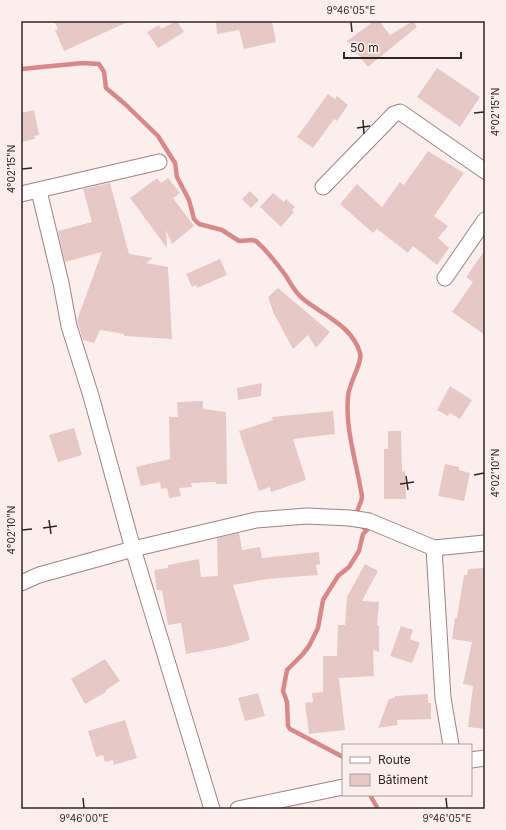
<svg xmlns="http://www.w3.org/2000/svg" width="506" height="830" viewBox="0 0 506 830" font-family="Inter,sans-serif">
  <rect width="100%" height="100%" fill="#fbefee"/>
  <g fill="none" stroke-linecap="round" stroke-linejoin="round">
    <path stroke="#d88886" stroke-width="4.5" d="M21,69L83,63L99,64L104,72L106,88L125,104L158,136L175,163L177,177L189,200L194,219L199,224L222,230L239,241L252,240L256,241C266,250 278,265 286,276C291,284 295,292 302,298C322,315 352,325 360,353C363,362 349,383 348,396C345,431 357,463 362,497C361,505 356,510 356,517
      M343,757L290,729L288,726L287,702L283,691L287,670L302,655L309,646L318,628L323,600L338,576L349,567L359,551L363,534L367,530L360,525
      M370,795L378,809"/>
  </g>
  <path fill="#e6c9c7" d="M54,21H130L64,51L55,30L58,29Z
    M177,21L184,32L158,48L147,32L159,25L161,29Z
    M216,21H272L276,42L244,49L239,30L217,34Z
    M374,21H379L390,35L413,21L417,27L368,67L347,41Z
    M437,68L480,97L460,127L417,97Z
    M328,94L335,99L337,96L348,105L337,121L334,119L313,148L297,137Z
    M34,110L39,135L34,136L35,139L21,142V113Z
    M428,151L464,173L434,216L448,226L438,238L449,248L437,265L413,246L408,253L377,229L373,233L340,204L357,184L382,207L400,182L404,185Z
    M157,178L161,183L168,178L180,193L173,198L194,226L172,244L166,230L167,248L130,198Z
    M110,183L129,254L153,258L146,263L168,267L172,339L124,336V334L100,330L94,343L83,340L77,320L102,252L65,262L58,231L92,222L83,189Z
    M250,191L259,200L251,208L242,199Z
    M273,193L284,202L286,199L295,207L292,210L294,212L281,227L260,207Z
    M485,250V335L452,312L473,282L466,277Z
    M220,259L227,275L197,288L196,285L192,287L186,274Z
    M278,288L330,332L316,348L308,335L293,349L274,314L268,297Z
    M262,383L261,396L238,400L237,388Z
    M450,386L472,400L460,419L450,413L448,416L437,410Z
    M203,401V409L226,412L227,484H216V482L191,483L192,487L179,488L181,496L169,498L167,488L161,489L160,482L141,486L136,467L170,459L169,417H178L177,402Z
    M333,411L335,434L293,439L306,480L271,492L270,487L259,491L239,431L273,420L272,417Z
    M74,428L82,455L58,462L49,435Z
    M388,431H401L402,472L405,471L406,499H384V449H388Z
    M445,464L459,467V470L470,473L464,501L438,496Z
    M239,533L242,550L260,547L262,558L319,552L320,564L316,565L318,575L267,579L233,585L250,640L225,647L186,654L181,623L168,625L162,590H157L154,570L168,568V565L199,559L201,577L218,576L217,538Z
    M365,564L378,571L362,601L379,602L377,626H379V652L373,650L374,676L339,678L345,730L309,734L305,703L313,702L312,693L323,692V656H337L338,625H345L347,597Z
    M485,568V729L468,727L473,686L463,684L472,642L452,639L455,618H457L464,575H467L468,569Z
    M401,626L413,630L410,639L420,643L412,663L390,656Z
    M105,659L120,681L106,690V692L85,704L71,679Z
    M258,693L265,716L245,721L238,698Z
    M428,694V703H431V719L397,720L398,725L378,728L389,699L395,698V696Z
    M125,720L137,758L114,765L113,760L105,762L103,755L96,757L88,731Z"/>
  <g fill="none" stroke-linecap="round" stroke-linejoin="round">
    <g stroke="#9e8381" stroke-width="17">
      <path id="minor" d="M323,187L394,114L400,112L485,171
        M39,191L61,283L69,326L91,396L133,549L212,809
        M21,194L159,162
        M445,278L485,220
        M434,548L443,698L451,745
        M21,583L39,575L133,549L256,520L307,516L350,518L369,521L434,548L485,543
        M471,760L485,758
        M238,809L343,787"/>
    </g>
    <use href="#minor" stroke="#fff" stroke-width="15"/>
  </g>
  <path fill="none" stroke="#312625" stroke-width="1.5" d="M351,22L352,32M474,113L484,112M363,120L364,134M357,128L370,126M22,169L32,168M474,475L484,473M406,476L408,490M400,484L414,482M49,520L51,534M43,528L57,526M22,530L32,529M83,798L84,808M446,798L447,808"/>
  <rect width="506" height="830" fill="none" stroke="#fbefee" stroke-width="44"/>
  <rect x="342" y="744" width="130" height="52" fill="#fbefee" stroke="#aa9f9e"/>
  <rect x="350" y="757" width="20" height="6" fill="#ffffff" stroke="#aa9f9e"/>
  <text x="378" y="764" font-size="12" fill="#312625">Route</text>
  <rect x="350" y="774" width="20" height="12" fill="#e6c9c7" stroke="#aa9f9e"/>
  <text x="378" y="784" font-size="12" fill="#312625">Bâtiment</text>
  <path d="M344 52v6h117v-6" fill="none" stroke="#312625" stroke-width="2"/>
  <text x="350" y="52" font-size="12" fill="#312625" stroke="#fbefee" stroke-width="3" paint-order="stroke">50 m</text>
  <rect x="22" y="22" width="462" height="786" fill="none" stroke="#312625" stroke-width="1.5"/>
  <g font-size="10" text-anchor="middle" fill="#312625">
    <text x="351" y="14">9°46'05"E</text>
    <text transform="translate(495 112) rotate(-90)" y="4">4°02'15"N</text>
    <text transform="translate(11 169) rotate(-90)" y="4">4°02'15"N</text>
    <text transform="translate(495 473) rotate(-90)" y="4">4°02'10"N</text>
    <text transform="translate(11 530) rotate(-90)" y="4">4°02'10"N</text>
    <text x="84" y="822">9°46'00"E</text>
    <text x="447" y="822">9°46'05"E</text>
  </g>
</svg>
